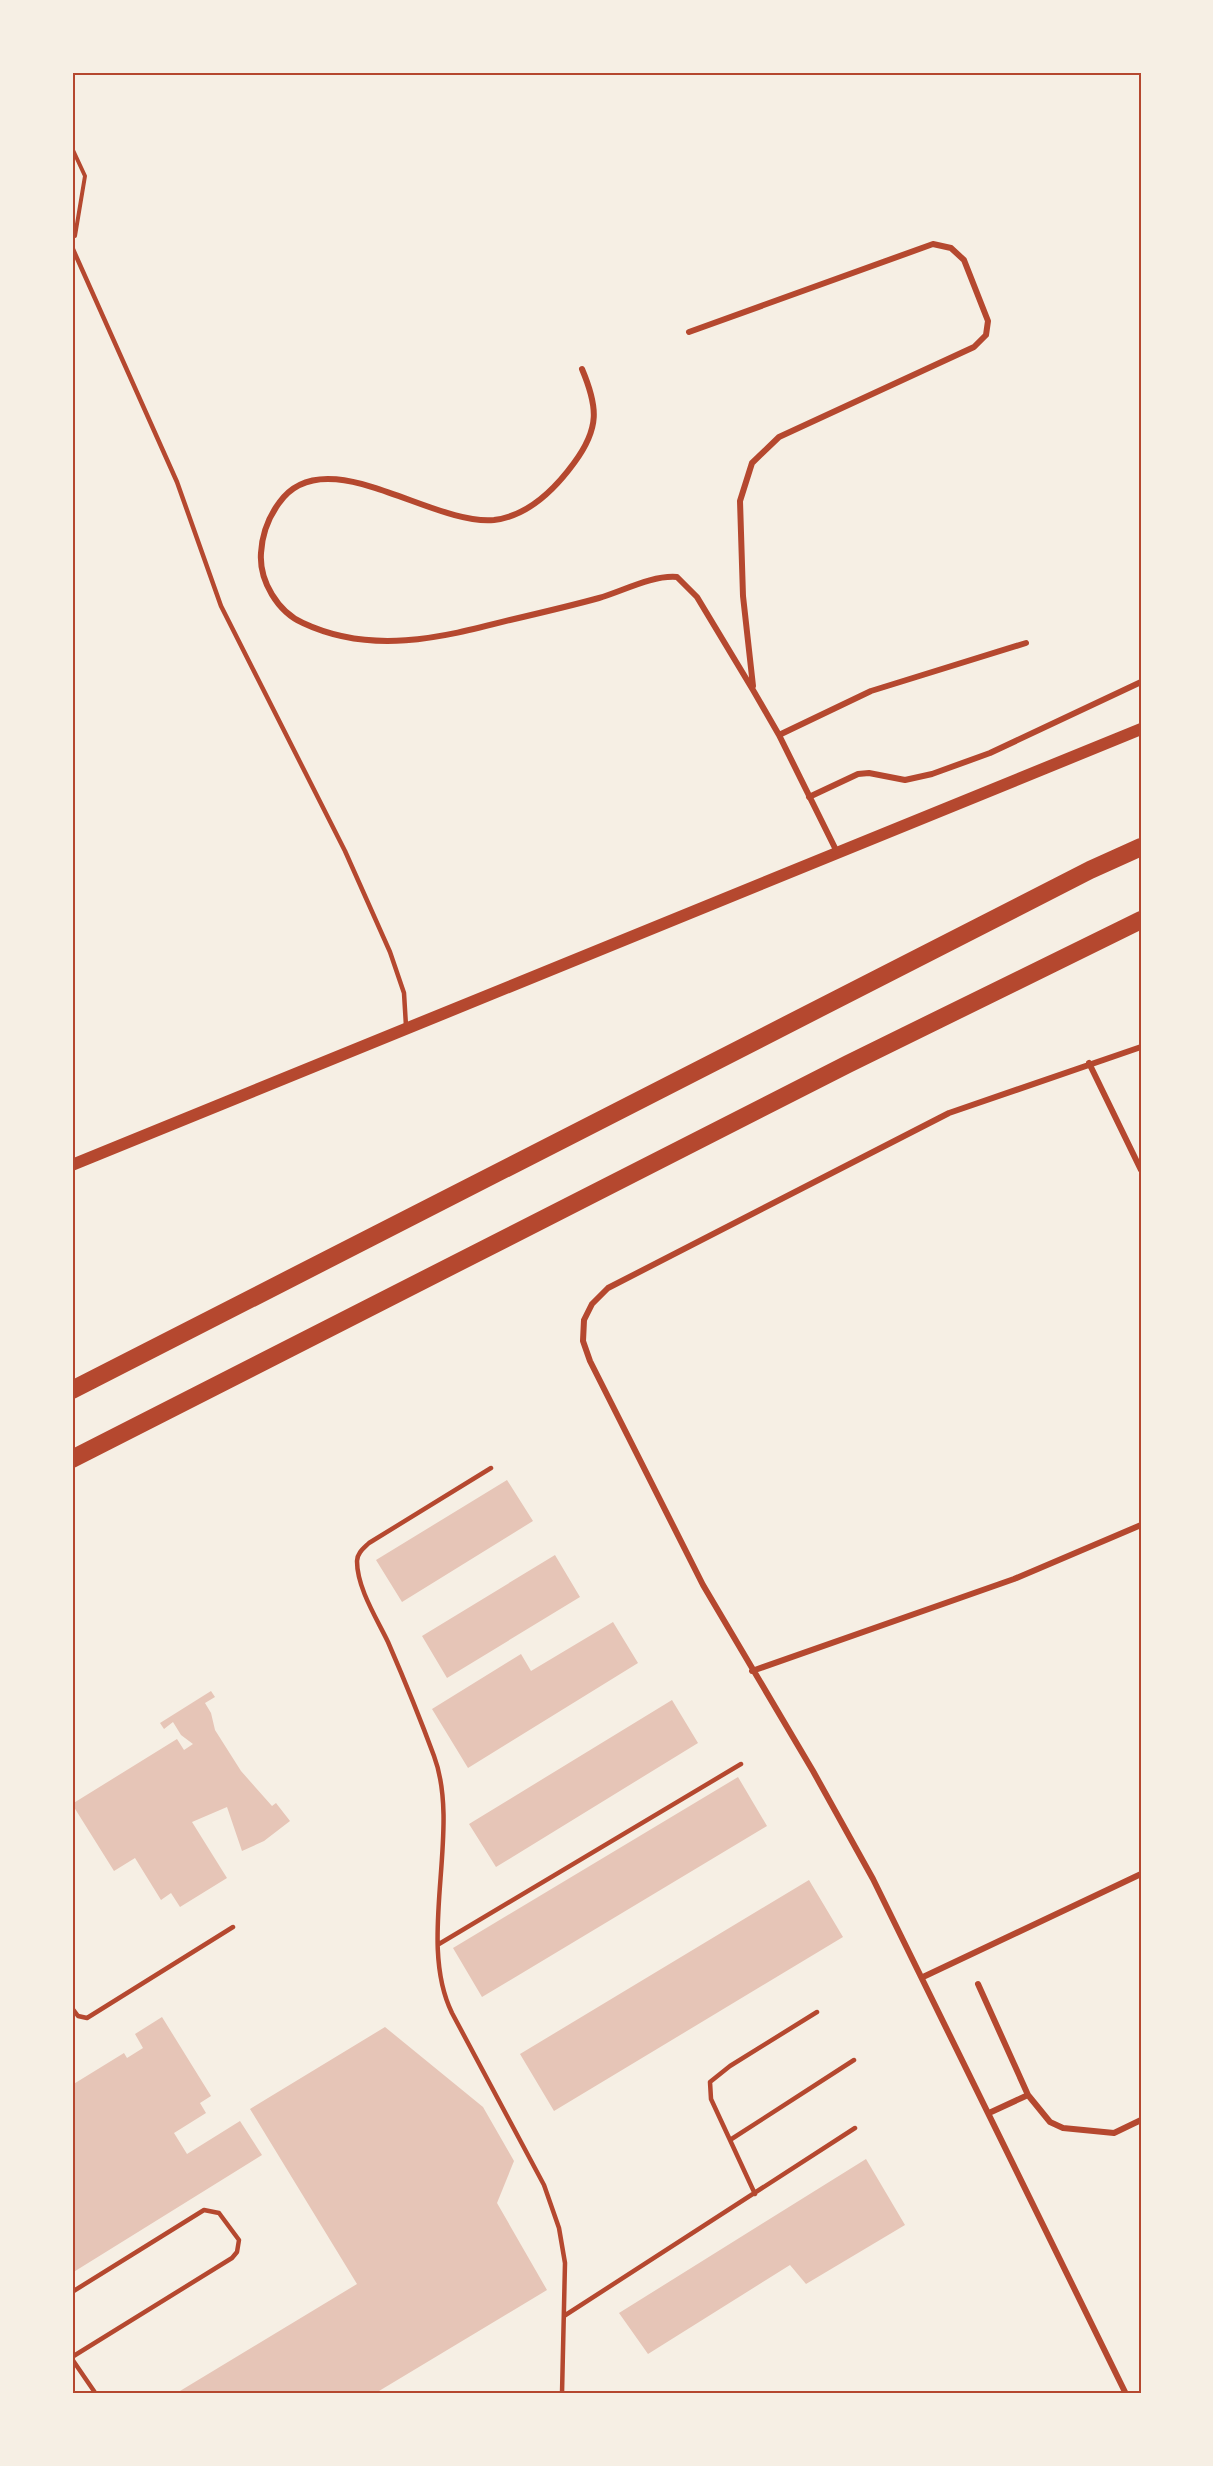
<svg xmlns="http://www.w3.org/2000/svg" width="1213" height="2466" viewBox="0 0 1213 2466" font-family="Signika,sans-serif">
  <rect width="100%" height="100%" fill="#f6efe4"/>
  <path fill="#e6c5b7" d="M507,1480L533,1521L402,1602L376,1560Z
    M555,1555L580,1597L447,1678L422,1636Z
    M613,1622L638,1663L468,1768L432,1709L521,1654L531,1671Z
    M211,1691L215,1697L205,1703L211,1713L215,1730L241,1771L272,1806L276,1803L290,1821L264,1841L242,1851L227,1807L192,1822L227,1878L180,1907L171,1893L161,1900L135,1858L114,1871L72,1804L177,1739L184,1750L193,1744L181,1735L173,1722L164,1729L160,1723Z
    M672,1700L698,1743L496,1867L469,1824Z
    M738,1777L767,1826L482,1997L453,1948Z
    M809,1880L843,1937L554,2111L520,2054Z
    M162,2017L211,2096L200,2103L206,2113L174,2133L187,2154L240,2121L262,2155L72,2273V2085L124,2053L127,2058L143,2048L135,2034Z
    M385,2027L483,2107L514,2161L497,2203L547,2290L374,2394H175L357,2284L250,2109Z
    M866,2159L905,2225L806,2284L790,2265L648,2354L619,2313Z"/>
  <g fill="none" stroke-linecap="round" stroke-linejoin="round">
    <path stroke="#b5482f" stroke-width="4" d="M72,148L85,176L75,236"/>
    <path stroke="#b5482f" stroke-width="4.5" d="M72,247L177,482L221,606L345,851L390,952L404,993L406,1026
      M491,1468L369,1543C364,1548 357,1553 357,1561C357,1588 377,1619 388,1642C404,1679 420,1718 434,1756C462,1831 416,1940 452,2013L544,2185L559,2228L565,2263L562,2394
      M439,1944L741,1764
      M72,2008L78,2016L87,2018L233,1927
      M730,2140L854,2060
      M755,2194L711,2099L710,2082L730,2066L817,2012
      M72,2292L204,2210L219,2213L239,2240L237,2252L232,2258L72,2357
      M564,2316L855,2128
      M72,2359L96,2394"/>
    <path stroke="#b5482f" stroke-width="6" d="M689,332L933,244L951,248L964,260L988,321L986,335L974,347L779,437L752,463L740,501L743,596L753,686
      M582,369C598,407 600,428 574,463C555,489 528,516 494,520C431,526 324,438 279,503C268,518 262,535 261,553C259,581 278,612 303,623C371,655 440,638 510,620C540,613 570,606 599,598C623,591 652,575 677,577L697,597L753,690L779,735L837,852
      M779,735L871,691L1026,643
      M809,797L858,774L869,773L905,780L932,774L990,753L1141,682
      M1089,1063L1141,1170
      M752,1671L1014,1579L1141,1525
      M923,1977L1141,1874
      M978,1984L1028,2095L1050,2122L1063,2128L1114,2133L1141,2120
      M989,2113L1028,2095
      M1126,2394L873,1879L813,1771L703,1585L590,1361L583,1341L584,1320L592,1304L608,1288L949,1113L1141,1047"/>
    <path stroke="#b5482f" stroke-width="12" d="M72,1165L1141,729"/>
    <path stroke="#b5482f" stroke-width="18" d="M72,1390L1090,870L1141,847
      M72,1459L848,1064L1141,920"/>
  </g>
  <rect width="1213" height="2466" fill="none" stroke="#f6efe4" stroke-width="147"/>
  <rect x="74" y="74" width="1066" height="2318" fill="none" stroke="#b5482f" stroke-width="2"/>
</svg>
